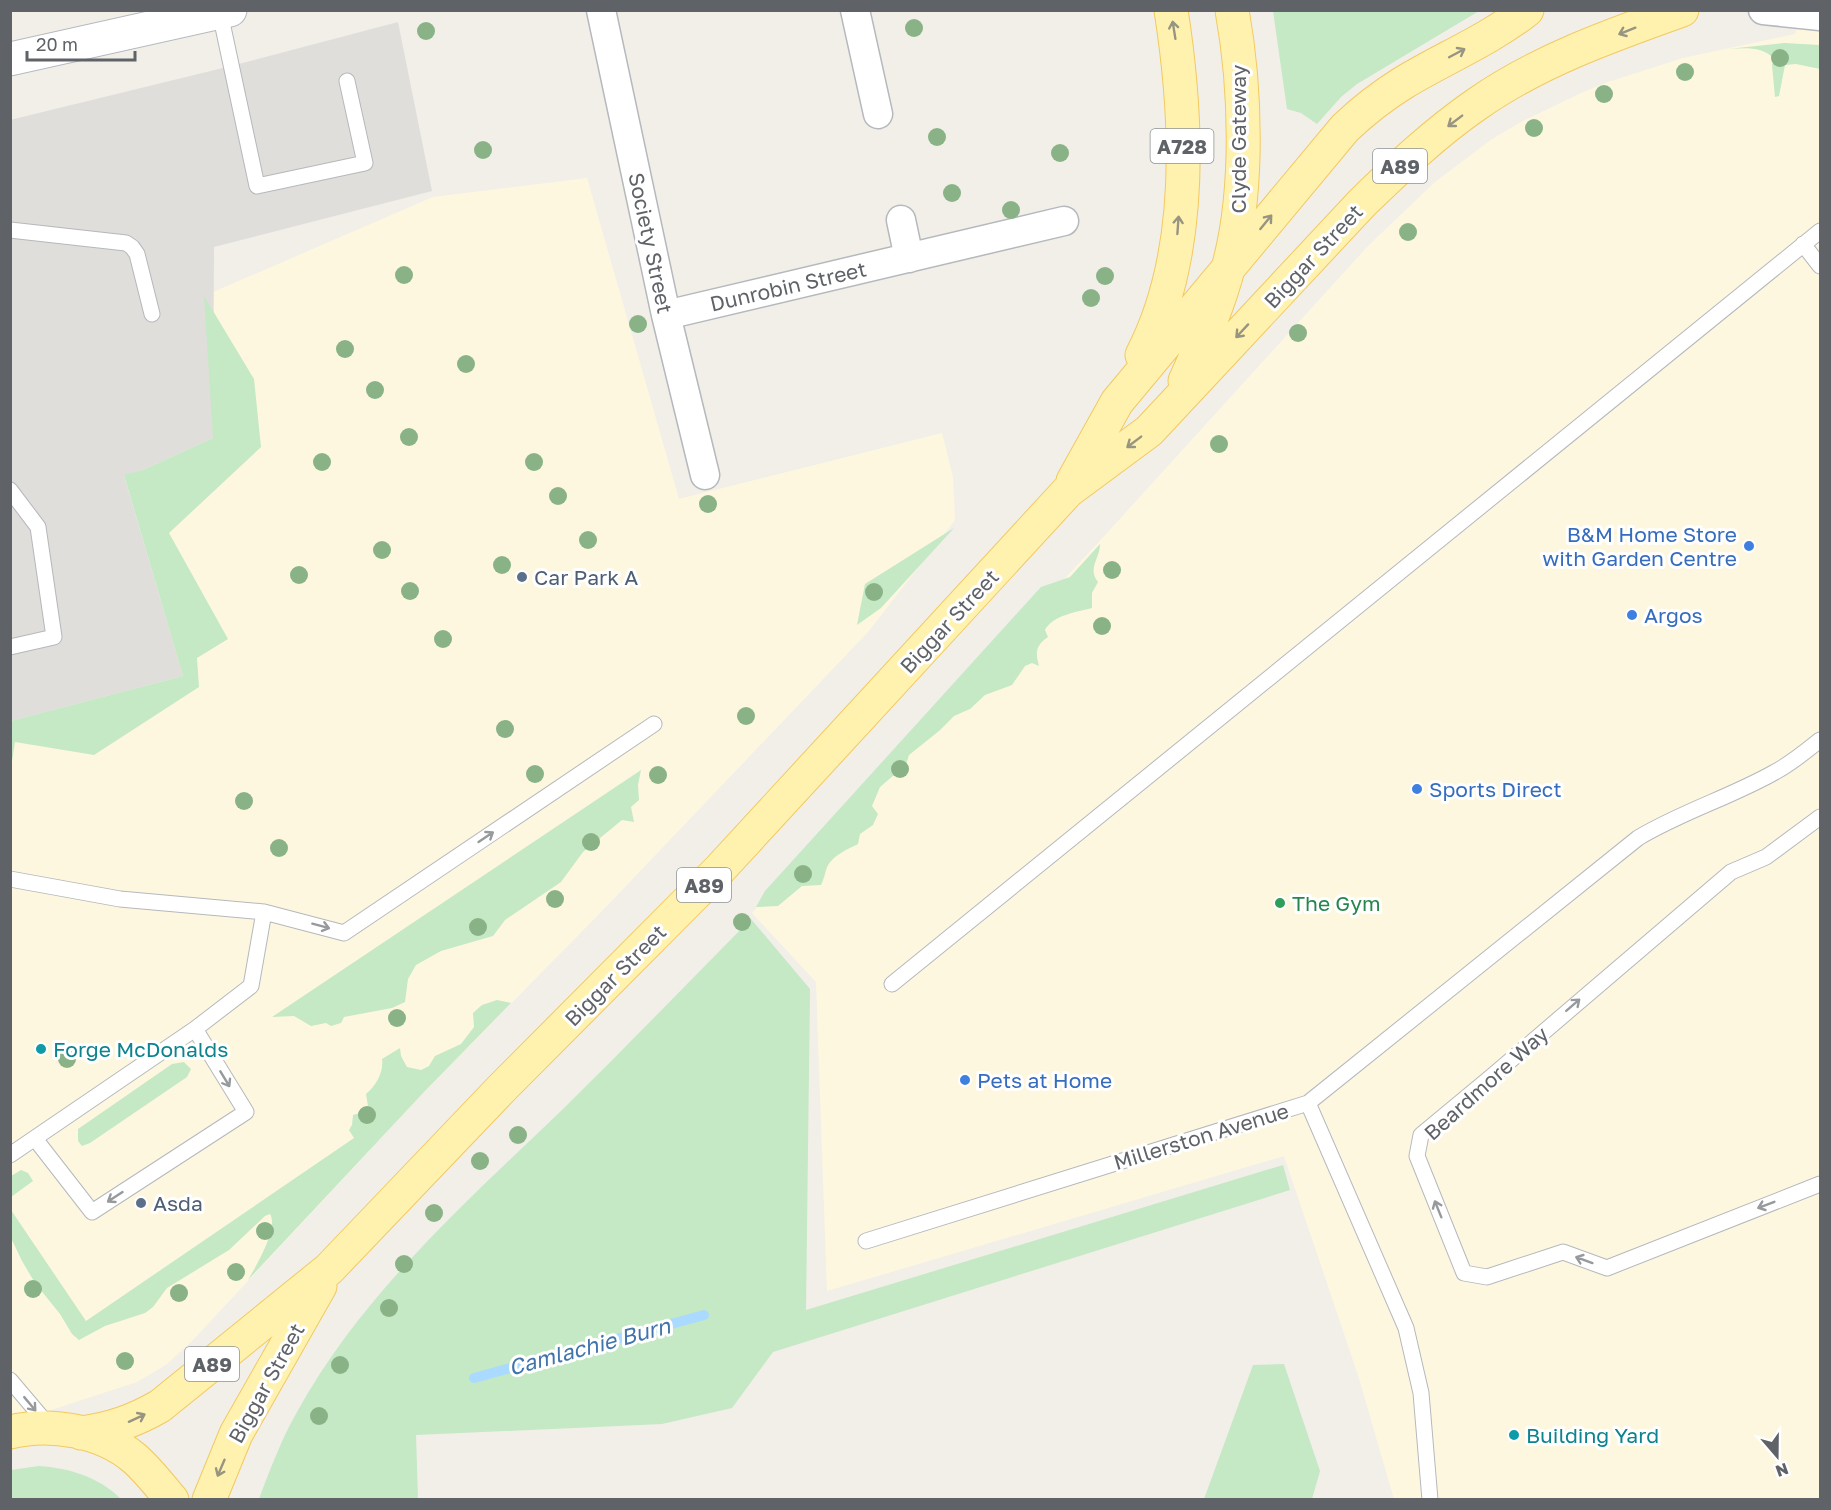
<svg xmlns="http://www.w3.org/2000/svg" width="1831" height="1510" viewBox="0 0 1831 1510" font-family="'Golos Text',sans-serif">
  <rect width="100%" height="100%" fill="#f1efe8"/>
  <path fill="#fef7e0" d="M1803,11H1820V1499H1394L1358,1375L1284,1156L827,1291L816,982L752,913L1097,544L1368,246L1435,182L1492,139L1521,122L1581,93L1608,82L1683,58L1795,34Z
    M587,178L679,499L942,433L953,477L955,520L868,632L604,909L424,1092L193,1340L167,1364L137,1382L11,1423V722L183,676L169,533L261,447L204,296L433,197Z"/>
  <path fill="#e0deda" d="M398,22L432,191L214,247L213,438L143,470L124,476L183,676L11,721L10,120L231,66Z"/>
  <path fill="#c5e8c5" d="M1273,11V10L1479,11L1357,84L1341,97L1317,124L1301,113L1287,109Z
    M1784,43L1820,45V69L1796,64L1785,65L1779,96L1775,97L1772,65L1774,59C1763,46 1744,48 1728,49Z
    M204,296L254,379L261,447L169,533L228,639L197,658L199,687L94,755L15,742L11,768V721L183,676L124,475L143,470L213,438Z
    M954,528L881,608L857,625L865,584Z
    M1100,544C1100,559 1087,568 1098,582L1092,593V608C1077,612 1053,615 1045,630L1048,637C1036,645 1035,652 1039,666L1032,663L1025,666L1012,685L985,695L970,709L954,716L939,731L909,755L902,777L894,775L880,787L872,806L878,814L873,825L860,834L858,844C848,849 833,855 827,867C825,873 824,879 821,885L802,886L778,906L756,907L765,891L1041,587L1070,577Z
    M641,770L638,785L639,800L631,807L634,822L622,820L583,852L561,882L505,920L493,936L441,951L416,965L408,979L405,1002L392,1008L344,1017L341,1023L331,1026L326,1023L311,1026L294,1016L272,1017Z
    M751,919L810,989L806,1310L1283,1165L1290,1190L773,1352L732,1408L662,1424L416,1435L418,1499H259C270,1470 281,1440 297,1412C362,1294 466,1202 562,1110C626,1047 688,983 751,919Z
    M497,1000L511,1003L424,1092L248,1280C256,1266 279,1228 270,1214L265,1216L229,1250L167,1288L153,1307L145,1313L105,1326L79,1340L72,1334L60,1314L35,1283L22,1261L11,1238V1210L86,1321L354,1138L349,1130L352,1125L353,1115L360,1113L368,1106L366,1094C376,1086 384,1072 382,1059L400,1048L401,1056L407,1067L421,1070L429,1066L435,1056L461,1044L474,1027L473,1013L482,1005Z
    M184,1062L191,1069L187,1077L90,1143L82,1146L78,1141V1129L172,1064Z
    M21,1170L28,1173L33,1181L11,1197V1176Z
    M1284,1364L1320,1471L1312,1499H1204L1253,1365Z
    M39,1466C69,1468 99,1477 121,1499H11V1470Z"/>
  <g fill="none" stroke-linecap="round" stroke-linejoin="round">
    <path stroke="#aadaff" stroke-width="10" d="M474,1378L704,1315"/>
    <g stroke="#b5b8bc" stroke-width="17">
      <path id="lane" d="M220,13L257,186L365,163L347,81
        M10,230L126,243L132,247L137,254L152,314
        M1803,244L1820,266
        M10,490L38,527L54,637L10,647
        M1820,817L1766,857L1731,872L1491,1077L1421,1135L1417,1156L1464,1273L1487,1277L1563,1252L1607,1268L1820,1184
        M10,879L120,899L264,912L344,933L654,724
        M892,984L1820,231
        M1308,1103L1638,838C1681,812 1731,797 1775,772C1792,763 1806,751 1820,740
        M36,1140L92,1212L246,1112L195,1029
        M10,1155L195,1029L251,986L264,912
        M866,1241L1308,1103L1406,1328L1421,1393L1430,1500
        M10,1380L49,1426"/>
    </g>
    <g stroke="#b5b8bc" stroke-width="31">
      <path id="street" d="M601,10L666,315L705,475
        M855,10L878,114
        M1763,10L1820,16
        M901,220L909,258
        M666,315L1064,221"/>
    </g>
    <g stroke="#b6babf" stroke-width="35">
      <path id="secondary" d="M10,59L230,10"/>
    </g>
    <g stroke="#f2c960" stroke-width="35">
      <path id="primary" d="M1142,355C1194,255 1188,119 1171,10
        M1185,381C1202,343 1219,305 1229,265C1249,189 1246,88 1232,10
        M1073,481L1117,402L1345,128C1363,111 1382,96 1403,83C1444,58 1489,40 1527,10
        M10,1432C51,1422 102,1431 134,1458C148,1470 160,1486 172,1500
        M81,1433C111,1429 134,1421 160,1406L329,1269L502,1088L718,871L1068,491L1149,431L1362,203C1398,168 1435,133 1477,104C1538,61 1612,35 1682,10
        M209,1500L236,1434L320,1286"/>
    </g>
    <use href="#lane" stroke="#fff" stroke-width="15"/>
    <use href="#street" stroke="#fff" stroke-width="28"/>
    <use href="#secondary" stroke="#fff" stroke-width="33"/>
    <use href="#primary" stroke="#fff2af" stroke-width="33"/>
  </g>
  <g fill="#89b387">
    <circle cx="914" cy="28" r="9"/>
    <circle cx="426" cy="31" r="9"/>
    <circle cx="1780" cy="58" r="9"/>
    <circle cx="1685" cy="72" r="9"/>
    <circle cx="1604" cy="94" r="9"/>
    <circle cx="1534" cy="128" r="9"/>
    <circle cx="937" cy="137" r="9"/>
    <circle cx="483" cy="150" r="9"/>
    <circle cx="1060" cy="153" r="9"/>
    <circle cx="952" cy="193" r="9"/>
    <circle cx="1011" cy="210" r="9"/>
    <circle cx="1408" cy="232" r="9"/>
    <circle cx="404" cy="275" r="9"/>
    <circle cx="1105" cy="276" r="9"/>
    <circle cx="1091" cy="298" r="9"/>
    <circle cx="638" cy="324" r="9"/>
    <circle cx="1298" cy="333" r="9"/>
    <circle cx="345" cy="349" r="9"/>
    <circle cx="466" cy="364" r="9"/>
    <circle cx="375" cy="390" r="9"/>
    <circle cx="409" cy="437" r="9"/>
    <circle cx="1219" cy="444" r="9"/>
    <circle cx="322" cy="462" r="9"/>
    <circle cx="534" cy="462" r="9"/>
    <circle cx="558" cy="496" r="9"/>
    <circle cx="708" cy="504" r="9"/>
    <circle cx="588" cy="540" r="9"/>
    <circle cx="382" cy="550" r="9"/>
    <circle cx="502" cy="565" r="9"/>
    <circle cx="1112" cy="570" r="9"/>
    <circle cx="299" cy="575" r="9"/>
    <circle cx="410" cy="591" r="9"/>
    <circle cx="874" cy="592" r="9"/>
    <circle cx="1102" cy="626" r="9"/>
    <circle cx="443" cy="639" r="9"/>
    <circle cx="746" cy="716" r="9"/>
    <circle cx="505" cy="729" r="9"/>
    <circle cx="900" cy="769" r="9"/>
    <circle cx="535" cy="774" r="9"/>
    <circle cx="658" cy="775" r="9"/>
    <circle cx="244" cy="801" r="9"/>
    <circle cx="591" cy="842" r="9"/>
    <circle cx="279" cy="848" r="9"/>
    <circle cx="803" cy="874" r="9"/>
    <circle cx="555" cy="899" r="9"/>
    <circle cx="742" cy="922" r="9"/>
    <circle cx="478" cy="927" r="9"/>
    <circle cx="397" cy="1018" r="9"/>
    <circle cx="67" cy="1059" r="9"/>
    <circle cx="367" cy="1115" r="9"/>
    <circle cx="518" cy="1135" r="9"/>
    <circle cx="480" cy="1161" r="9"/>
    <circle cx="434" cy="1213" r="9"/>
    <circle cx="265" cy="1231" r="9"/>
    <circle cx="404" cy="1264" r="9"/>
    <circle cx="236" cy="1272" r="9"/>
    <circle cx="33" cy="1289" r="9"/>
    <circle cx="179" cy="1293" r="9"/>
    <circle cx="389" cy="1308" r="9"/>
    <circle cx="125" cy="1361" r="9"/>
    <circle cx="340" cy="1365" r="9"/>
    <circle cx="319" cy="1416" r="9"/>
  </g>
  <defs><path id="oneway-shaft" d="M-6 0H5M1.5-3L5.5 0L1.5 3" fill="none" stroke-width="1.6" stroke-linecap="round" stroke-linejoin="round" transform="scale(1.5)"/></defs>
  <g stroke="#979581">
    <use href="#oneway-shaft" transform="translate(1174 30) rotate(-99)"/>
    <use href="#oneway-shaft" transform="translate(1627 31) rotate(158)"/>
    <use href="#oneway-shaft" transform="translate(1457 53) rotate(-28)"/>
    <use href="#oneway-shaft" transform="translate(1455 121) rotate(143)"/>
    <use href="#oneway-shaft" transform="translate(1266 222) rotate(-51)"/>
    <use href="#oneway-shaft" transform="translate(1178 225) rotate(-86)"/>
    <use href="#oneway-shaft" transform="translate(1242 331) rotate(133)"/>
    <use href="#oneway-shaft" transform="translate(1134 442) rotate(143)"/>
    <use href="#oneway-shaft" transform="translate(137 1418) rotate(-25)"/>
    <use href="#oneway-shaft" transform="translate(221 1468) rotate(113)"/>
  </g>
  <g stroke="#979a9d">
    <use href="#oneway-shaft" transform="translate(486 837) rotate(-34)"/>
    <use href="#oneway-shaft" transform="translate(321 926) rotate(15)"/>
    <use href="#oneway-shaft" transform="translate(1573 1005) rotate(-41)"/>
    <use href="#oneway-shaft" transform="translate(225 1079) rotate(59)"/>
    <use href="#oneway-shaft" transform="translate(115 1197) rotate(147)"/>
    <use href="#oneway-shaft" transform="translate(1766 1205) rotate(159)"/>
    <use href="#oneway-shaft" transform="translate(1438 1209) rotate(-112)"/>
    <use href="#oneway-shaft" transform="translate(1584 1260) rotate(-160)"/>
    <use href="#oneway-shaft" transform="translate(30 1404) rotate(50)"/>
  </g>
  <g fill="#3f7fe0" stroke="#fff" stroke-width="2">
    <circle cx="1749" cy="546" r="6"/>
    <circle cx="1632" cy="615" r="6"/>
    <circle cx="1417" cy="789" r="6"/>
    <circle cx="965" cy="1080" r="6"/>
  </g>
  <g fill="#5c6f8a" stroke="#fff" stroke-width="2">
    <circle cx="522" cy="577" r="6"/>
    <circle cx="141" cy="1203" r="6"/>
  </g>
  <circle fill="#2e9e5b" stroke="#fff" stroke-width="2" cx="1280" cy="903" r="6"/>
  <g fill="#0f9aa8" stroke="#fff" stroke-width="2">
    <circle cx="41" cy="1049" r="6"/>
    <circle cx="1514" cy="1435" r="6"/>
  </g>
  <g text-anchor="middle" dominant-baseline="central" stroke-width="6" stroke-linejoin="round" paint-order="stroke">
    <g fill="#fff" stroke="#8f9295" stroke-width="1.5">
      <rect x="1150.5" y="129" width="63" height="34" rx="4.5"/>
      <rect x="1373" y="149" width="54" height="34" rx="4.5"/>
      <rect x="677" y="868" width="54" height="34" rx="4.5"/>
      <rect x="185" y="1347" width="54" height="34" rx="4.5"/>
    </g>
    <g font-size="20" font-weight="bold" fill="#5f6368">
      <text x="1182" y="146">A728</text>
      <text x="1400" y="166">A89</text>
      <text x="704" y="885">A89</text>
      <text x="212" y="1364">A89</text>
    </g>
    <g font-size="21" fill="#5f6368" stroke="#fff">
      <text transform="translate(1238 139) rotate(-90)">Clyde Gateway</text>
      <text transform="translate(651 243) rotate(78)">Society Street</text>
      <text transform="translate(1313 256) rotate(-47)">Biggar Street</text>
      <text transform="translate(788 286) rotate(-13)">Dunrobin Street</text>
      <text transform="translate(949 621) rotate(-47)">Biggar Street</text>
      <text transform="translate(615 975) rotate(-45)">Biggar Street</text>
      <text transform="translate(1486 1083) rotate(-42)">Beardmore Way</text>
      <text transform="translate(1201 1136) rotate(-17)">Millerston Avenue</text>
      <text transform="translate(266 1383) rotate(-61)">Biggar Street</text>
    </g>
    <g font-size="21" fill="#366cbe" stroke="#fff" text-anchor="start">
      <text x="1737" y="534" text-anchor="end">B&amp;M Home Store<tspan x="1737" dy="24">with Garden Centre</tspan></text>
      <text x="1644" y="615">Argos</text>
      <text x="1429" y="789">Sports Direct</text>
      <text x="977" y="1080">Pets at Home</text>
    </g>
    <g font-size="21" fill="#4e5e75" stroke="#fff" text-anchor="start">
      <text x="534" y="577">Car Park A</text>
      <text x="153" y="1203">Asda</text>
    </g>
    <g font-size="21" fill="#27864d" stroke="#fff" text-anchor="start">
      <text x="1292" y="903">The Gym</text>
    </g>
    <g font-size="21" fill="#0d838f" stroke="#fff" text-anchor="start">
      <text x="53" y="1049">Forge McDonalds</text>
      <text x="1526" y="1435">Building Yard</text>
    </g>
    <g font-size="22" font-style="italic" fill="#4174aa" stroke="#fff">
      <text transform="translate(589 1346) rotate(-15)">Camlachie Burn</text>
    </g>
  </g>
  <rect width="1831" height="1510" fill="none" stroke="#5f6368" stroke-width="24"/>
  <g transform="translate(1777 1456) rotate(160)" stroke="#ffffff" stroke-width="4.5" paint-order="stroke">
  <path d="M0-4.5L10 22L0 15L-10 22Z" fill="#5f6368"/>
  <text y="-9" font-size="16" font-weight="bold" text-anchor="middle" fill="#5f6368">N</text>
  </g>
  <path d="M27 51v9h108v-9" fill="none" stroke="#5f6368" stroke-width="3"/>
  <text x="36" y="51" font-size="18" fill="#5f6368" stroke="#ffffff" stroke-width="4.5" paint-order="stroke">20 m</text>
</svg>
